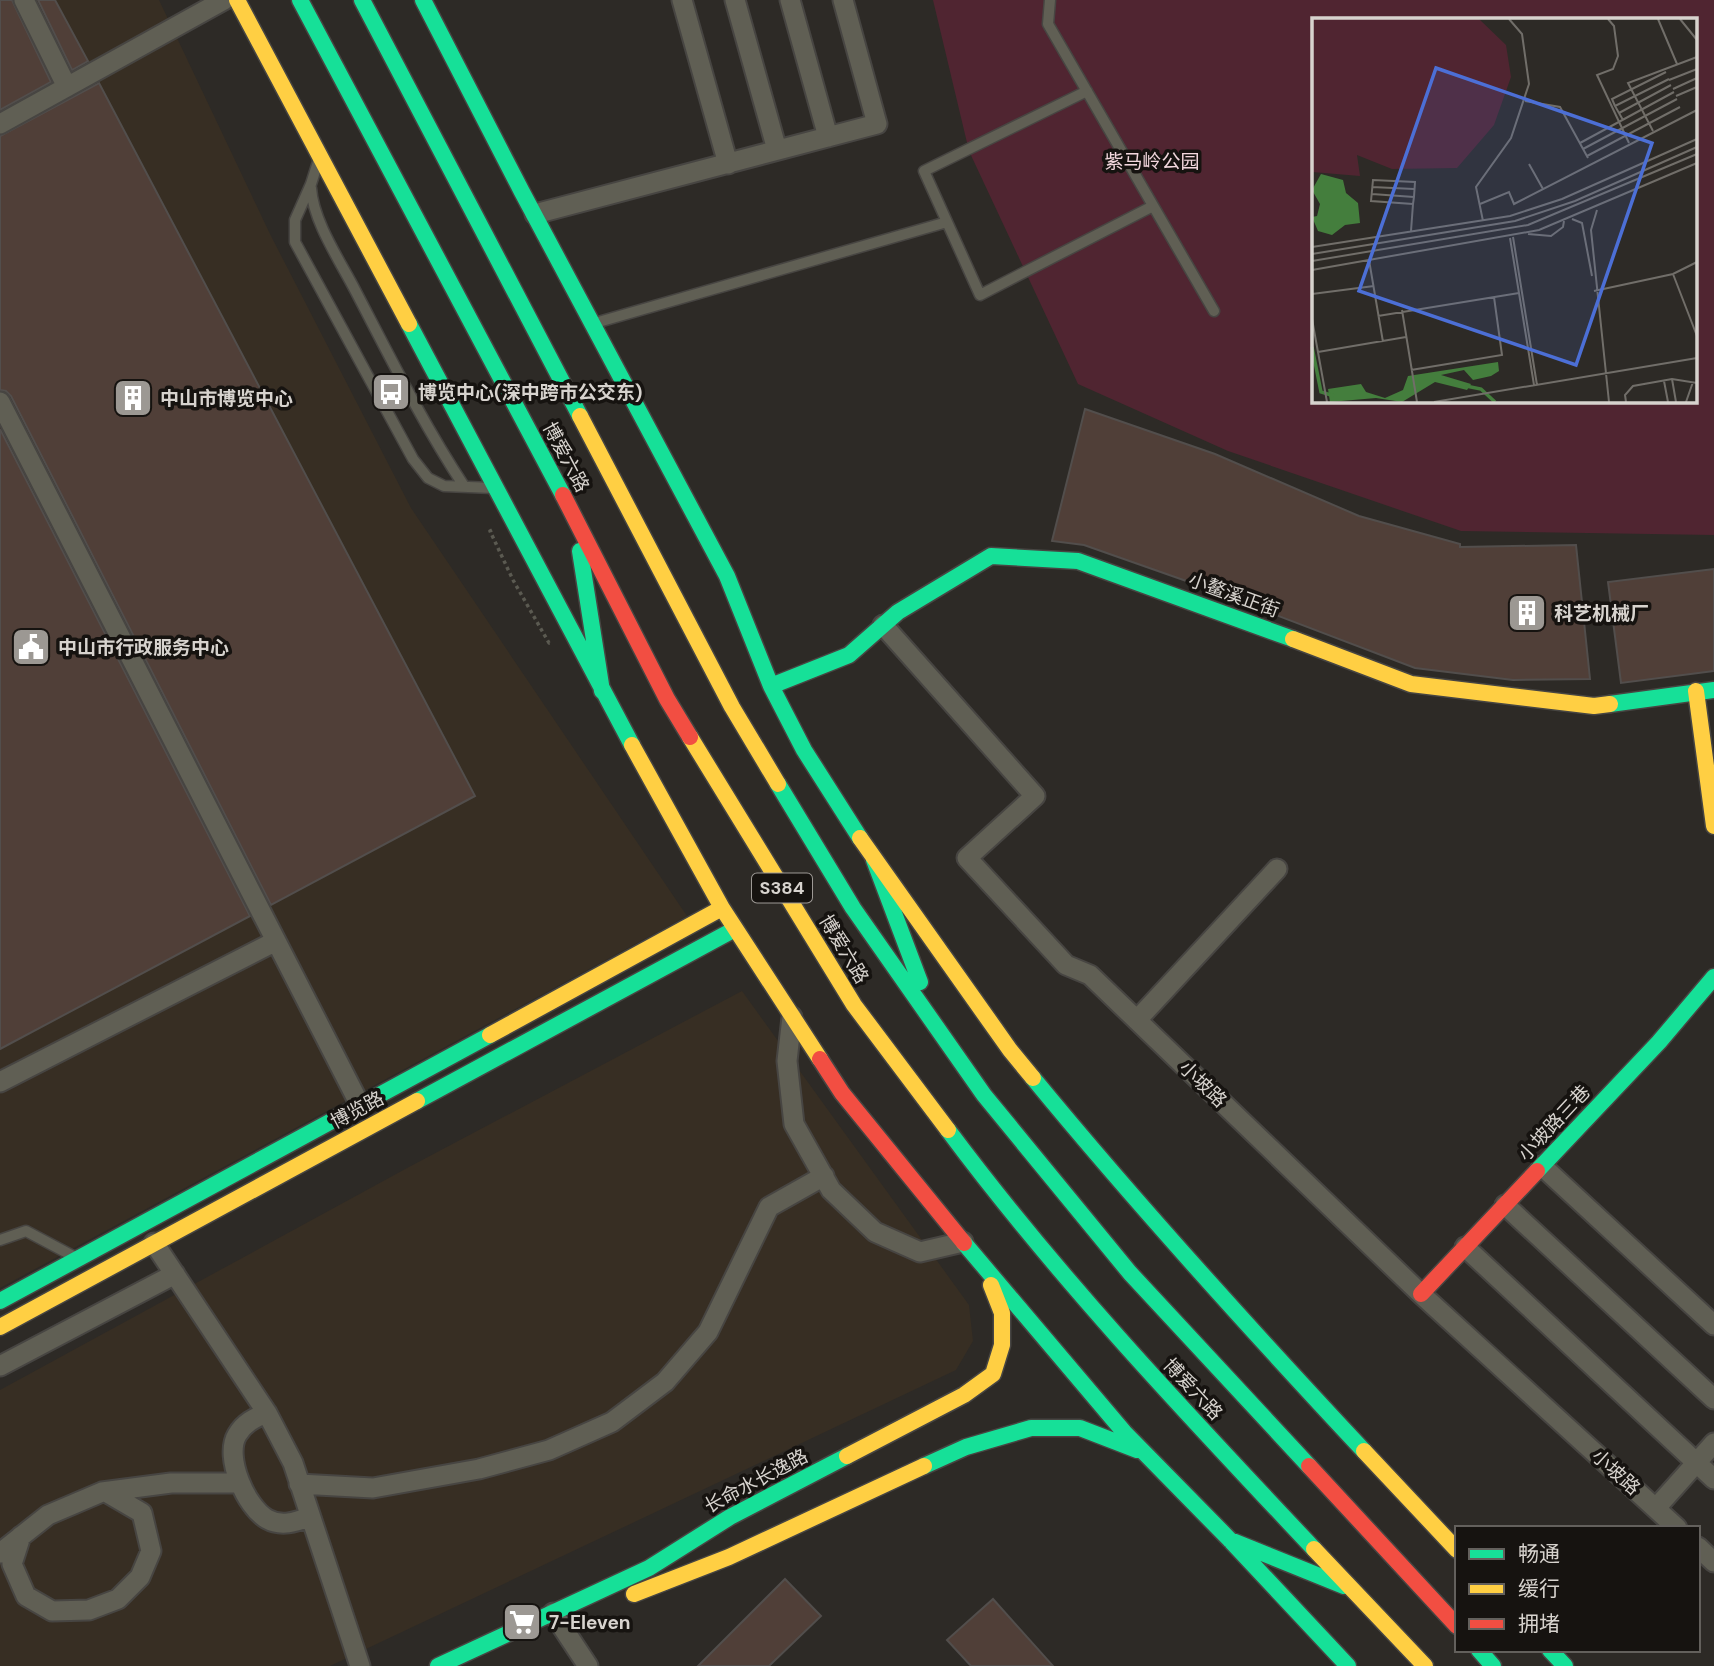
<svg xmlns="http://www.w3.org/2000/svg" width="1714" height="1666" viewBox="0 0 1714 1666" font-family="'DM Sans','Noto Sans SC',sans-serif">
  <rect width="100%" height="100%" fill="#2d2a26"/>
  <path fill="#372e23" d="M0,0H159L270,234L411,508L687,916L0,1288Z
    M742,991L969,1305L973,1341L956,1370L330,1666H0V1390L409,1167Z"/>
  <path fill="#502531" fill-rule="evenodd" d="M933,0H1714V535L1461,531L1228,451L1078,384L969,151ZM1313,19H1695V401H1313Z"/>
  <path fill="#503f38" stroke="#524e4c" stroke-width="2" d="M0,0H12L51,82L0,110Z
    M38,0H55L88,61L72,70Z
    M99,83L475,796L271,905L11,396L6,391L0,390V136Z
    M1085,409L1215,454L1359,516L1460,544V547L1576,545L1590,679L1513,680L1415,668L1192,583L1084,545L1052,541Z
    M0,429L250,916L0,1049Z
    M1714,569V671L1621,683L1608,582Z
    M785,1579L821,1616L769,1666H698Z
    M993,1599L1053,1666H971L947,1640Z"/>
  <g fill="none" stroke-linecap="round" stroke-linejoin="round">
    <g stroke="#474542" stroke-width="13">
      <path id="lane" d="M1050,0L1048,24L1214,311
        M1087,91L924,171L980,295L1153,206
        M318,162L311,184L295,220V242L413,459L428,478L444,486L493,488
        M311,188C313,221 340,261 355,290C390,357 423,424 464,486
        M595,323L947,222
        M0,1240L26,1231L73,1256"/>
    </g>
    <g stroke="#474542" stroke-width="23">
      <path id="street" d="M24,0L67,87
        M682,0L728,164
        M735,0L777,150
        M790,0L828,137
        M0,124L224,0
        M535,214L877,124L843,0
        M0,402L360,1105
        M883,625L1035,796L967,858L1066,965L1090,975L1421,1294L1677,1528
        M792,1017L787,1061L794,1124L831,1190L875,1232L920,1252L963,1242
        M1137,1020L1277,869
        M0,1082L276,941
        M1542,1166L1714,1325
        M1505,1205L1714,1399
        M154,1243L267,1413L293,1463L360,1666
        M1465,1247L1714,1479
        M0,1366L175,1274
        M267,1413C254,1418 244,1423 237,1435C224,1457 246,1507 267,1519C281,1527 296,1522 309,1517
        M299,1484L373,1488L479,1469L549,1450L612,1422L665,1382L708,1332L769,1207L824,1176
        M1656,1508L1714,1443
        M21,1536L12,1564L26,1596L52,1611L89,1610L118,1599L140,1577L151,1551L142,1513L106,1492
        M1698,1547L1714,1562
        M0,1553L48,1515L102,1492L171,1483H240
        M553,1613L588,1666"/>
    </g>
    <g stroke="#474542" stroke-width="19">
      <path id="fast" d="M300,0L563,495
        M362,0L580,416
        M423,0L522,192L727,576L771,686L804,750L860,838
        M409,324L632,745
        M580,551L602,691
        M771,686L849,655L898,612L991,556L1078,561L1293,639
        M1610,704L1714,690
        M778,784L853,908L984,1095L1130,1273L1309,1466
        M874,860L920,982
        M1033,1078C1139,1207 1250,1329 1364,1451
        M417,1101L735,929
        M948,1130C1059,1279 1187,1414 1314,1549
        M1537,1171L1659,1042L1714,977
        M964,1243L1124,1432L1230,1540L1348,1666
        M0,1301L490,1035
        M924,1466L966,1447L1031,1428H1080L1137,1450
        M1230,1540L1344,1586
        M1479,1650L1493,1666
        M1550,1650L1565,1666
        M438,1666L649,1568L730,1517L847,1456"/>
    </g>
    <g stroke="#474542" stroke-width="19">
      <path id="slow" d="M237,0L409,324
        M580,416L732,707L778,784
        M1293,639L1411,684L1594,706L1610,704
        M1696,691L1714,826
        M690,737L854,1005L948,1130
        M632,745L722,908L820,1059
        M860,838L1010,1050L1033,1078
        M490,1035L722,908
        M0,1327L417,1101
        M1364,1451L1457,1550
        M847,1456L964,1395L993,1374L1002,1345V1313L991,1285
        M1314,1549L1425,1666
        M634,1594L729,1557L924,1466"/>
    </g>
    <g stroke="#474542" stroke-width="19">
      <path id="jam" d="M563,495L667,699L690,737
        M820,1059L842,1093L964,1243
        M1421,1294L1537,1171
        M1309,1466L1457,1626"/>
    </g>
    <path stroke="#5b5a51" stroke-width="3.5" stroke-dasharray="3.5 3.5" stroke-linecap="butt" d="M492,530L490,531L513,580L549,643L552,642"/>
    <use href="#lane" stroke="#605f54" stroke-width="10"/>
    <use href="#street" stroke="#605f54" stroke-width="19"/>
    <use href="#fast" stroke="#16e098" stroke-width="16"/>
    <use href="#slow" stroke="#ffcf43" stroke-width="16"/>
    <use href="#jam" stroke="#f24e42" stroke-width="16"/>
  </g>
  <defs>
    <g id="bus-square" transform="scale(2.0125)"><rect x="-9" y="-9" width="18" height="18" rx="4" fill="#9c9893" stroke="#161310"/><path d="M-5-6H5V4H4V6H2V4H-2V6H-4V4H-5ZM-3.5-4V0h7V-4ZM-3.5 1.2v1.5H-2V1.2ZM2 1.2v1.5H3.5V1.2Z" fill="#fff"/></g>
    <g id="building-square" transform="scale(2.0125)"><rect x="-9" y="-9" width="18" height="18" rx="4" fill="#9c9893" stroke="#161310"/><path d="M-4-6H4V6H1V3H-1V6H-4ZM-2.5-4.3h1.7v1.8h-1.7ZM.8-4.3h1.7v1.8H.8ZM-2.5-1h1.7V.8h-1.7ZM.8-1h1.7V.8H.8Z" fill="#fff"/></g>
    <g id="civic-square" transform="scale(2.0125)"><rect x="-9" y="-9" width="18" height="18" rx="4" fill="#9c9893" stroke="#161310"/><path d="M-.6-6.5H3V-4.5H.6V-3L4-1V1h2V6H-6V1h2V-1L-.6-3ZM-1.2 2.5V6h2.4V2.5Z" fill="#fff"/></g>
    <g id="supermarket-square" transform="scale(2.0125)"><rect x="-9" y="-9" width="18" height="18" rx="4" fill="#9c9893" stroke="#161310"/><path d="M-6-5.5h2.5l.6 2H6L4.5 2H-2.5L-4.4-4H-6ZM-1.5 3.2a1.3 1.3 0 1 0 .1 0ZM3 3.2a1.3 1.3 0 1 0 .1 0Z" fill="#fff"/></g>
  </defs>
  <g fill-rule="evenodd">
    <use href="#bus-square" x="391" y="392"/>
    <use href="#building-square" x="133" y="398"/>
    <use href="#building-square" x="1527" y="613"/>
    <use href="#civic-square" x="31" y="647"/>
    <use href="#supermarket-square" x="522" y="1622"/>
  </g>
  <g text-anchor="middle" dominant-baseline="central" stroke-width="7" stroke-linejoin="round" paint-order="stroke">
    <rect fill="#161310" stroke="#9d9995" stroke-width="2" x="752" y="873.5" width="60" height="29" rx="5"/>
    <g font-size="18" font-weight="bold" fill="#d7d3ce">
      <text x="782" y="888">S384</text>
    </g>
    <g font-size="19" fill="#f2d7dd" stroke="#161310">
      <text x="1152" y="161">紫马岭公园</text>
    </g>
    <g font-size="19" font-weight="bold" fill="#d7d3ce" stroke="#161310" text-anchor="start">
      <text x="418" y="392">博览中心(深中跨市公交东)</text>
      <text x="160" y="398">中山市博览中心</text>
      <text x="1554" y="613">科艺机械厂</text>
      <text x="58" y="647">中山市行政服务中心</text>
      <text x="549" y="1622">7-Eleven</text>
    </g>
    <g font-size="19" fill="#d7d3ce" stroke="#161310">
      <text transform="translate(566 457) rotate(62)">博爱六路</text>
      <text transform="translate(1234 595) rotate(20)">小鳌溪正街</text>
      <text transform="translate(844 949) rotate(59)">博爱六路</text>
      <text transform="translate(1203 1084) rotate(44)">小坡路</text>
      <text transform="translate(357 1110) rotate(-28)">博览路</text>
      <text transform="translate(1554 1123) rotate(-47)">小坡路三巷</text>
      <text transform="translate(1193 1389) rotate(47)">博爱六路</text>
      <text transform="translate(1616 1472) rotate(42)">小坡路</text>
      <text transform="translate(756 1481) rotate(-28)">长命水长逸路</text>
    </g>
  </g>
  <g transform="translate(1312 18)">
    <rect width="385" height="385" fill="#2d2a26"/>
    <path d="M0,1H167L194,27L199,59L182,107L145,150L80,151L45,137L48,158L0,154Z" fill="#502531"/>
    <path d="M9,156L31,162L34,175L46,185L48,205L33,207L20,217L6,213L0,199L5,198L8,186L0,172ZM186,344L187,353L179,358L161,362L152,352L129,357L159,366L155,372L123,364L90,384L64,380L18,384L16,371L49,366L54,374L73,380L91,372L96,358Z" fill="#447e3d"/>
    <path fill="none" stroke="#447e3d" stroke-width="3.5" d="M0,329L9,374L22,378M154,368L169,371L183,384"/>
    <path fill="none" stroke="#716e69" stroke-width="2" d="M296,1L302,8L306,38L301,51L285,57L317,125M346,1L365,46M368,1L385,22M357,62L385,51M361,71L385,60M364,78L385,69M213,83L248,89L276,140M303,88L300,81L354,54M307,95L359,67M311,102L303,88L357,61M341,113L316,65L385,39M268,125L362,74M271,131L365,81M275,138L368,89M217,146L231,171M60,169L102,171M60,176L102,179M168,186L197,174L202,186L385,92M285,192L279,212L297,384M260,201L270,205L280,258M171,203L164,169L199,120L217,66L210,16L197,1M99,213L101,186L102,179L103,164L61,162L59,183L101,186M216,216L239,218L251,209L252,203M201,219L225,367M198,220L222,367M0,229L198,198L250,181L385,121M0,236L203,203L263,183L385,129M57,242L71,324M0,243L216,207L385,136M0,252L227,212L385,145M361,256L385,318M282,273L361,256L385,244M0,276L62,268M90,292L105,384M66,298L207,275M0,301L15,384M6,334L94,319M99,352L190,337L182,279M360,361L364,384M352,363L356,384M122,384L385,340M314,384L313,377L321,368L360,361L385,365M374,384L381,364"/>
    <path fill="#4c6fd6" fill-opacity="0.15" stroke="#4c6fd6" stroke-width="3.5" d="M124,50L340,125L264,347L47,273Z"/>
    <rect width="385" height="385" fill="none" stroke="#d7d3ce" stroke-width="3.5"/>
  </g>
  <rect x="1455" y="1526" width="245" height="126" fill="#161310" stroke="#63605c" stroke-width="2"/>
  <rect x="1469" y="1549" width="35" height="10" fill="#16e098" stroke="#63605c" stroke-width="2"/>
  <text x="1518" y="1561" font-size="21" fill="#d7d3ce">畅通</text>
  <rect x="1469" y="1584" width="35" height="10" fill="#ffcf43" stroke="#63605c" stroke-width="2"/>
  <text x="1518" y="1596" font-size="21" fill="#d7d3ce">缓行</text>
  <rect x="1469" y="1619" width="35" height="10" fill="#f24e42" stroke="#63605c" stroke-width="2"/>
  <text x="1518" y="1631" font-size="21" fill="#d7d3ce">拥堵</text>
</svg>
